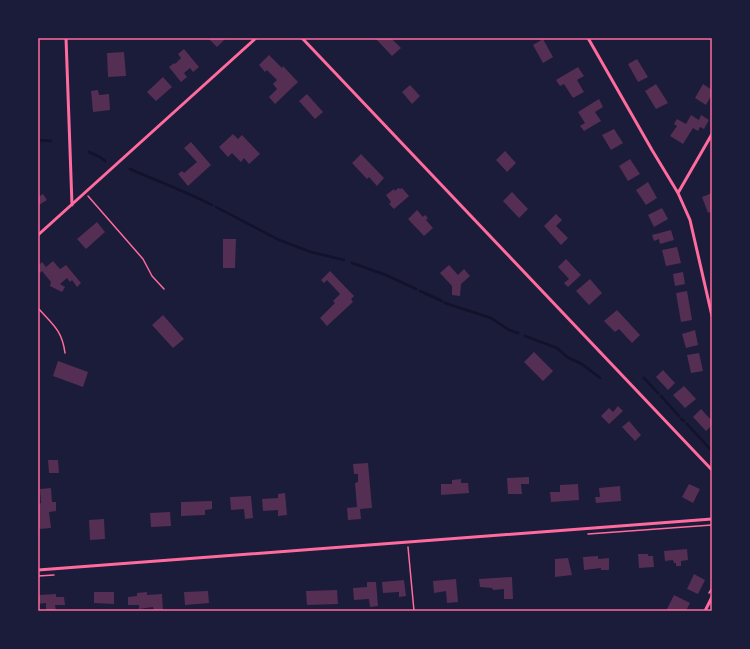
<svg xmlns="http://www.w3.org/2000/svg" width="750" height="649" viewBox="0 0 750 649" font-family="'Varela Round',sans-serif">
  <rect width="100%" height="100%" fill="#1b1b3a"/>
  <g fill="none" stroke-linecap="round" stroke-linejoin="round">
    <path stroke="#12122b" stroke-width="2.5" d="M38,140L51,141
      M89,152L100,157L105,161
      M130,169C157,181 185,191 212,205
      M216,207L279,240L311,252L344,260
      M352,263L386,275L416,289
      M420,291L442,301
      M445,303L491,318L509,330L518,333
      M525,336L557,348L567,357L582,364L600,378
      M644,378L658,393
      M661,396L679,416
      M681,419L684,421
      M687,424L712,451"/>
  </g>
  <path fill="#542f53" d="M208,38H226L217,47Z
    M375,38H391L401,48L392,56Z
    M543,39L553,57L543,63L533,45Z
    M184,49L199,67L193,72L190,68L184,73L187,77L181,82L169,67L174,63L175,64L181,58L178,54Z
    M124,52L126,76L108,77L107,53Z
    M269,55L282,68L283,66L298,82L275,104L269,97L277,89L273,84L277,80L267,70L265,72L259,65Z
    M637,59L648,77L638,82L628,64Z
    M578,67L584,76L577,80L584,92L573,98L564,84L560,86L556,80Z
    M163,77L172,87L156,101L147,92Z
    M656,84L668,103L656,109L645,91Z
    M703,84L712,90V94L706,105L695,98Z
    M410,85L420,96L412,104L402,92Z
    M98,90L99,95L109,94L110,110L93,112L91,91Z
    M307,94L323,112L315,119L299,101Z
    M599,99L603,107L595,112L601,121L584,131L580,126L585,123L578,112Z
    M691,115L699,120L701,115L709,120L704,129L700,127L698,131L693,128L683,144L670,136L677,126L674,124L677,119L686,124Z
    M614,129L623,143L611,150L602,135Z
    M233,134L238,139L242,135L260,154L249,164L244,158L241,162L232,153L228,157L219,147Z
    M191,142L211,165L188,186L178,174L182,171L184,173L197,162L184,148Z
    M505,151L516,163L507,172L496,160Z
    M361,154L384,178L377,186L369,177L367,179L352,163Z
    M630,159L640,174L628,181L619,166Z
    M648,182L657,198L646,205L636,190Z
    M398,188L400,189L402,188L409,196L394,209L389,204L391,202L386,195L394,189L395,191Z
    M512,192L528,209L519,218L503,201Z
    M712,193V211L708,213L702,197Z
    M38,194L40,196L43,194L47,200L39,205Z
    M662,208L668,219L654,227L648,215Z
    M417,210L423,217L425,215L428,218L426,220L433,228L424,236L408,219Z
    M556,214L562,220L556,226L568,238L561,245L544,226Z
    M97,222L105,232L86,249L77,239Z
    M671,230L674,240L660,244L659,239L654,241L652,235Z
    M223,239H236L235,268H223Z
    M677,247L681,263L666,266L662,250Z
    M566,259L581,275L568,287L564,283L569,279L558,267Z
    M53,261L60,269L66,265L81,283L77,287L72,280L70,282L67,278L60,284L65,287L62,292L50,286L51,282L42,271L40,273L38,270V266L42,262L46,267Z
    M449,265L458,275L464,269L470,276L461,284L460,296L452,295V286L440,273Z
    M330,271L354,296L351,299L353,302L327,326L320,318L335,303L333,301L340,294L327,280L324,283L321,280Z
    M683,272L685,284L675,286L673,274Z
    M590,279L602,293L589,305L576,291Z
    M687,291L692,320L681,322L676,293Z
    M617,310L640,335L632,343L619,329L615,332L604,321Z
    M163,315L184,339L173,348L152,325Z
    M695,330L698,345L686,348L682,334Z
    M534,352L553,371L543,381L524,362Z
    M699,353L703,371L691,373L687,355Z
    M58,361L88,372L83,387L53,376Z
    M663,370L675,383L668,390L656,377Z
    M684,386L696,399L685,408L673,395Z
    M618,406L623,411L609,424L601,416L609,408L613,412Z
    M701,409L712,421V425L706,431L693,417Z
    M629,421L641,435L635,441L622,427Z
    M48,460H58L59,473H49Z
    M368,463L372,508L360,509L361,519L348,520L347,508L357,507L355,483L358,482V474H354L353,464Z
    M529,477V484H521L522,494H508L507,478Z
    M461,479V483H468L469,493L441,495V484H452V480Z
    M578,484L579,500L551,502L550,492H560V485Z
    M689,484L700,489L693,503L682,497Z
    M620,486L621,501L596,503L595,497H600L599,488Z
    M51,488L52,502H56V511L49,512L51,528L39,529L38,504L41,503L40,489Z
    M285,493L287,515L278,516V510L263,511L262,499L278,498V494Z
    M251,496L253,518L245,519L244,509L231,510L230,497Z
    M212,501V509L205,510V515L181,516V502Z
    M170,512L171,526L151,527L150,513Z
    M104,519L105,539L90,540L89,520Z
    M687,549L688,560L681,561V566H676V563H674L673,560L665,561L664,551Z
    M638,554H648V556H653L654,567L639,568Z
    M598,556V559L609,558V570H601V568L584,570L583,557Z
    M568,558L572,575L555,577V559Z
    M694,574L705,580L698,594L687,589Z
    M512,577L513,599H504V589L493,590L492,588L480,587L479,579Z
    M456,579L458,602L447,603L446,591L434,593L433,581Z
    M404,580L406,596L399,597V592L383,593L382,582Z
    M367,582H376L378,606L370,607L369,599L354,600L353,588L367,587Z
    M337,590L338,604L307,605L306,591Z
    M208,591L209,603L185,605L184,592Z
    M94,592H114V604L94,603Z
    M147,592V595L162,594L163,611H154L153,607L139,609V605H128V597L137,596V593Z
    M56,594V597H64L65,605H55L56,611H46V603L38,604V595Z
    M674,595L690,603L686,611H666Z"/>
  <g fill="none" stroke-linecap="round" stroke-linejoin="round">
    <path stroke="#ff6b9d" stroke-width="1.5" d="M88,196L143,259L152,276L164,289
      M38,308C53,325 62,330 65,353
      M588,534L712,525
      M408,547L414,611
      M38,576L54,575
      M709,593L712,588"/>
    <path stroke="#ff6b9d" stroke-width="3" d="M66,38L72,205
      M302,38L712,470
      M588,38L652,150L678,193L690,220L712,316
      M678,193L712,134
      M38,235L256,38
      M38,570L712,519
      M705,611L712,597"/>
  </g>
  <rect width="750" height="649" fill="none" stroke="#1b1b3a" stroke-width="78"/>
  <rect x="39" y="39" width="672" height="571" fill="none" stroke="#ff6b9d" stroke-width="1.5"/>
</svg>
